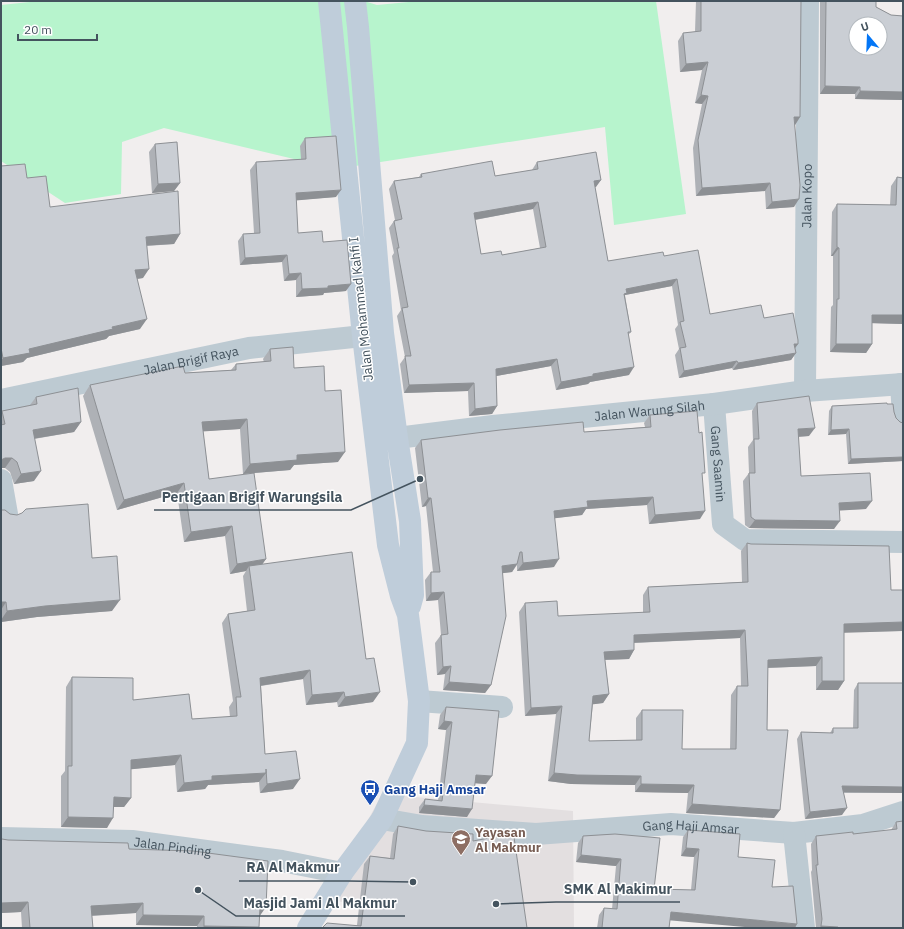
<svg xmlns="http://www.w3.org/2000/svg" width="904" height="929" viewBox="0 0 904 929" font-family="'IBM Plex Sans',sans-serif">
  <rect width="100%" height="100%" fill="#f1eeee"/>
  <path fill="#e3dfe0" d="M382,794L573,811L574,928H472L471,916L325,900Z"/>
  <path fill="#b7f4cd" d="M39,1H364L377,5L419,1H656L686,214L614,225L605,127L336,169L164,128L122,142L121,194L65,203L1,161V5Z"/>
  <g fill="none" stroke-linecap="round" stroke-linejoin="round">
    <g stroke="#bdcad2" stroke-width="22">
      <path d="M901,384L903,416"/>
      <path id="s1" d="M805,391L808,1"/>
      <path id="s2" d="M714,404L723,524L745,540L903,542"/>
      <path d="M1,480L7,514"/>
      <path d="M419,701L502,707"/>
      <path id="s3" d="M382,819L422,826L536,834L671,824L794,833L863,825L903,812"/>
      <path d="M794,833L804,928"/>
      <path id="s4" d="M1,838L132,841L282,861L342,873"/>
    </g>
    <g stroke="#bdcad2" stroke-width="22">
      <path id="s5" d="M1,400L249,348L382,334"/>
      <path id="s6" d="M397,438L493,426L714,404L805,391L903,384"/>
    </g>
    <path stroke="#bfcdda" stroke-width="22" d="M355,1L358,27L383,333L397,438L410,521L413,595L410,606
      M308,928L342,873L382,819L417,743L419,701L408,615L401,596L388,545L363,336L329,1"/>
  </g>
  <path fill="#aeb1b6" fill-rule="evenodd" d="M696,1H801L800,117L795,125L794,207L766,209L765,191L696,196L693,148L702,104L695,103L702,70L680,72L678,41L683,33L695,32Z
    M820,1H876V7L891,15L903,16V100L855,99V94H820Z
    M305,138L336,197L296,200L298,233L323,242L346,291L324,293L323,295L296,297V280L284,281L282,262L240,265L238,241L243,234L254,233L250,170L256,162L301,159L300,146Z
    M155,144L180,183L174,191L152,193L149,152Z
    M537,162L601,180L595,187L608,261L664,256L710,314L764,318L798,344L795,348L796,353L791,360L733,370L732,368L679,378L675,355L679,349L675,329L678,325L672,286L625,295L631,332L628,335L629,375L590,382L588,384L556,390L551,366L496,376L497,406L492,414L469,416L468,391L404,393L400,364L405,357L397,316L401,310L392,256L394,253L389,228L394,221L395,220L389,189L394,181L419,177L421,174L495,176L532,170ZM533,209L540,248L502,255L481,254L475,220Z
    M1,166L27,178L50,207L180,234L174,244L147,246L143,278L137,279L140,329L109,336L106,339L27,358L23,362L1,366Z
    M897,177L903,178V324L872,323V344L866,353L830,352L831,307L833,305V256H831L832,212L837,204L890,205L891,186Z
    M270,349L294,368L325,391L338,462L294,465L290,470L243,474L240,429L203,431L209,479L266,559L262,564L366,659L373,702L338,707L337,702L306,705L303,679L261,686L265,754L293,789L260,793L259,782L208,785L205,789L177,792L175,765L131,769V798L124,807H114L107,828L61,827V776L65,771L66,687L72,677L133,700L192,719L230,717L229,707L233,701L222,623L228,614L247,611L243,576L246,571L230,574L225,536L184,542L177,493L117,510L83,396L90,385L185,373L231,370L236,364L264,362L263,359Z
    M36,397L81,422L74,432L34,439V481L14,484L10,472L5,468H1V413L2,411L30,405Z
    M757,403L809,436L798,437L801,476L866,509L839,510L834,529L749,528L745,525L743,481L749,473L748,447L753,440L752,411Z
    M887,404L894,412L896,418L900,422L903,423V461L848,464L846,434L828,435L829,411L832,406Z
    M650,415L702,476L700,519L649,524L647,505L586,509L582,515L555,518L554,567L517,571V565L512,572L502,573L491,685L485,693L443,690L445,674L437,675L435,643L441,635L438,600L426,601L425,580L431,572H433L426,506L422,507L415,448L421,440L584,432L645,427L644,423Z
    M1,510L10,514L92,558L112,611L37,617L1,622Z
    M747,543L891,590L902,631L844,632V681L838,690H816V666L768,668L767,730L780,810L774,818L686,813L688,793L635,792V785L571,784L548,781L556,714L525,716L519,612L525,603L558,616L643,613V595L648,587L742,582L741,551ZM740,638L741,686H737L731,695L730,749H682L642,710L636,718V740L589,741L593,704L603,703L609,694L605,660L629,659L634,650V643Z
    M858,683H903V793H844L842,815L805,819L797,739L801,732L830,733L833,728H853L854,690Z
    M446,707L486,784L475,783L467,817L419,813V807L425,799L438,801L446,730L438,729L440,715Z
    M903,821V928H816L811,872L812,870L811,844L816,836L853,834L891,830L896,822Z
    M398,826L473,841L527,928H322L357,925L364,864L370,856L390,858L393,834Z
    M688,830L738,857L670,920L669,928H597L599,915L604,908L612,909L616,866L576,862L578,843L583,836L615,834L654,889L691,890L694,857L681,856L683,837Z
    M1,838L2,839L8,840L129,849L259,917L258,928H197V926L136,925V913L92,916L93,928H22L21,912L1,913Z"/>
  <path fill="#8d9094" d="M708,62L702,70L680,72L686,64Z
    M825,86L860,87L855,94H820Z
    M860,91L903,92V100L855,99Z
    M701,95L708,96L702,104L695,103Z
    M794,117H800L795,125Z
    M601,180L596,187L589,188L594,181Z
    M180,183L174,191L152,193L158,184Z
    M770,183L765,191L696,196L702,188Z
    M341,190L336,197L290,201L296,193Z
    M799,199L794,207L766,209L772,202Z
    M538,202L533,209L468,221L474,213Z
    M180,234L174,244L139,246L146,237Z
    M837,247L839,248L833,256H831Z
    M287,255L282,262L240,265L245,258Z
    M149,269L143,278L128,280L135,270Z
    M301,273L296,280L284,281L289,274Z
    M677,279L672,286L625,295L621,301L626,289Z
    M351,284L346,291L324,293L323,295L296,297L302,289L328,286Z
    M872,315H903V324L866,323Z
    M147,319L140,329L109,336L106,339L27,358L23,362L1,366V361L3,358L29,349L112,327Z
    M794,344H798L793,351Z
    M836,344H872L866,353L830,352Z
    M796,353L791,360L733,370L738,363Z
    M557,359L551,366L491,377L496,369Z
    M737,361L732,368L679,378L684,371Z
    M634,367L629,375L590,382L588,384L556,390L561,382L593,374Z
    M474,383L468,391L404,393L409,385Z
    M497,406L492,414L469,416L475,409Z
    M247,419L240,429L195,432L202,422Z
    M81,422L74,432L26,440L33,430Z
    M815,428L809,436L793,437L798,429Z
    M849,429L846,434L828,435L831,430Z
    M345,452L338,462L294,465L290,470L243,474L250,464L297,455Z
    M903,457V461L848,464L851,459Z
    M5,458H12L5,468H1V460Z
    M41,471L34,481L14,484L21,474Z
    M184,483L177,493L117,510L124,500Z
    M653,497L647,505L586,509L582,515L549,519L554,511L587,501Z
    M428,498H431L426,506L422,507Z
    M872,501L866,509L833,511L839,503Z
    M705,511L700,519L649,524L655,515Z
    M755,520L840,521L834,529L749,528Z
    M232,526L225,536L184,542L191,532Z
    M266,559L259,569L249,566L246,571L230,574L237,564Z
    M559,559L554,567L517,571L523,563Z
    M517,564L512,572L496,574L502,566Z
    M444,592L438,600L426,601L431,593Z
    M120,600L112,611L37,617L1,622V620L7,611L45,606Z
    M1,602H6L1,610Z
    M903,622V629L902,631L838,633L844,624Z
    M745,630L740,638L628,643L634,635Z
    M634,650L629,659L598,660L604,652Z
    M822,657L816,666L762,668L768,660Z
    M451,666L445,674L437,675L443,667Z
    M310,670L303,679L253,687L260,678Z
    M822,681H844L838,690H816Z
    M449,682L491,685L485,693L443,690Z
    M344,692L337,702L306,705L312,695Z
    M380,692L373,702L338,707L345,697Z
    M609,694L603,703L588,705L593,696Z
    M562,706L556,714L525,716L531,708Z
    M444,721L452,722L446,730L438,729Z
    M181,755L175,765L124,770L131,760Z
    M266,773L259,782L208,785L205,789L177,792L184,783L212,776Z
    M554,773L641,776L635,785L571,784L548,781Z
    M476,775L492,776L486,784L471,783Z
    M300,779L293,789L260,793L267,784Z
    M641,784L694,785L688,793L635,792Z
    M842,786L903,787V793L837,792Z
    M114,797L131,798L124,807H107Z
    M692,804L780,810L774,818L686,813Z
    M424,805L472,809L467,817L419,813Z
    M847,808L842,815L805,819L810,812Z
    M68,817L113,818L107,828L61,827Z
    M686,848L699,849L694,857L681,856Z
    M581,855L621,859L616,866L576,862Z
    M28,902L21,912L1,913V903Z
    M143,903L136,913L84,916L91,906Z
    M260,907H266L259,917Z
    M671,912L797,924L795,928H756L666,920Z
    M143,915L204,916L197,926L136,925Z
    M204,926L259,927L258,928H202Z
    M821,926L838,927V928H819Z"/>
  <path fill="#caced4" stroke="#8d9094" fill-rule="evenodd" d="M701,1H801L800,117H794L800,185L799,199L772,202L770,183L702,188L698,140L708,96L701,95L708,62L686,64L683,33L701,31Z
    M826,1H876V7L891,15L903,16V92L860,91V87L825,86ZM856,24H880V48H856Z
    M336,136L341,190L296,193L298,233L322,231L323,242L347,240L351,284L328,286V288L302,289L301,273L289,274L287,255L245,258L243,234L260,233L256,162L306,159L305,138Z
    M177,142L180,183L158,184L155,144Z
    M596,152L601,180L594,181L608,261L663,252L664,256L698,250L710,314L761,305L764,318L793,313L798,340V344H794L796,353L738,363L737,361L684,371L680,348L686,347L680,322L684,321L677,279L626,289L627,293L624,294L631,332H628L634,367L593,374V376L561,382L557,359L496,369L497,406L475,409L474,383L409,385L405,356H411L402,308L408,307L397,248H399L394,221L402,219L394,181L422,177L421,174L492,161L495,176L538,169L537,162ZM538,202L546,247L502,255L501,251L481,254L474,213Z
    M25,164L27,178L46,176L50,207L178,191L180,234L146,237L149,269L135,270L147,319L112,327L113,329L29,349L30,353L3,358L1,348V166Z
    M897,177L903,178V315H872V344H836L837,299H839V248L837,247V204L896,205Z
    M293,347L294,368L324,366L325,391L341,390L345,452L297,455V460L250,464L247,419L202,422L209,479L254,473L266,559L237,564L232,526L191,532L184,483L124,500L90,385L183,366L185,373L236,370V364L271,361L270,349Z
    M78,388L81,422L33,430L41,471L21,474L17,462L12,458H5L1,460V425L5,424L2,411L37,404L36,397Z
    M809,396L815,428L798,429L801,476L870,473L872,501L839,503L840,521L755,520L751,517L749,473H755L754,439H759L757,403Z
    M887,403V404H893L894,412L896,418L900,422L903,423V457L851,459L849,429L831,430L832,406Z
    M697,411L699,433L702,432L705,473H702L705,511L655,515L653,497L587,501L588,507L554,511L559,559L523,563L522,552H520L517,564L502,566L506,616L491,685L449,682L451,666L443,667L441,635L448,634L444,592L431,593V572H440L431,498H428L421,440L500,430L583,422L584,432L651,427L650,415Z
    M88,504L92,558L117,556L120,600L45,606L7,611L6,602H1V510H5L10,514L17,515L22,513L26,509Z
    M747,543L751,544L889,546L891,590H903V622L844,624V681H822V657L768,660L767,730H788L780,810L692,804L694,785L641,784V776L577,775L554,773L562,706L531,708L525,603L557,601L558,616L650,612L648,587L748,582ZM745,630L748,686H737L736,749H682L683,710H642V740L589,741L593,696L609,694L604,652L634,650V635Z
    M352,552L366,659L374,658L380,692L345,697L344,692L312,695L310,670L260,678L265,754L296,751L300,779L267,784L266,769V773L212,776V780L184,783L181,755L131,760V798L114,797L113,818L68,817V766H72V677L133,678V700L189,694L192,719L237,716L236,697H241L228,614L255,610L249,566Z
    M858,683H903V787L842,786L847,808L810,812L801,732L833,733V728H858Z
    M446,707L499,711L492,776L476,775L472,809L424,805L425,799L442,801L452,722L444,721Z
    M903,821V928H838V927L821,926L822,919L816,865H818L816,836L853,832V834L897,829L896,822Z
    M398,826L426,831L473,834V841L500,836L514,837L527,928H322L327,923L361,926L370,856L394,859Z
    M688,830L740,834L738,857L775,860L772,887L793,886L797,924L671,912L669,928H602L604,908L617,909L621,859L581,855L583,836L615,834L660,838L654,889L695,890L699,849L686,848Z
    M1,838L2,839L8,840L128,843L129,849L193,851L268,861L266,907H260L259,927L204,926V916L143,915V903L91,906L93,928H30L28,902L1,903Z"/>
  <defs>
    <g id="bus-pin" transform="scale(1)"><path d="M0 17L-7.5 6A9.5 9.5 0 1 1 7.5 6Z" fill="#1a4fb4" stroke="#fff"/><path d="M-5-6H5V4H4V6H2V4H-2V6H-4V4H-5ZM-3.5-4V0h7V-4ZM-3.5 1.2v1.5H-2V1.2ZM2 1.2v1.5H3.5V1.2Z" fill="#fff"/></g>
    <g id="school-pin" transform="scale(1)"><path d="M0 17L-7.5 6A9.5 9.5 0 1 1 7.5 6Z" fill="#8d6e63" stroke="#fff"/><path d="M0-5L7-2L0 1L-7-2ZM-4 1L0 2.5L4 1V4Q0 6-4 4Z" fill="#fff"/></g>
  </defs>
  <g fill-rule="evenodd">
    <use href="#bus-pin" x="370" y="789"/>
    <use href="#school-pin" x="461" y="839"/>
  </g>
  <g text-anchor="middle" dominant-baseline="central" stroke-width="3" stroke-linejoin="round" paint-order="stroke">
    <g font-size="13" fill="#44535e" stroke="#fff">
      <text stroke="none"><textPath href="#s1" startOffset="195">Jalan Kopo</textPath></text>
      <text transform="translate(361 309) rotate(-96)">Jalan Mohammad Kahfi I</text>
      <text stroke="none"><textPath href="#s5" startOffset="194">Jalan Brigif Raya</textPath></text>
      <text stroke="none"><textPath href="#s6" startOffset="254">Jalan Warung Silah</textPath></text>
      <text stroke="none"><textPath href="#s2" startOffset="60">Gang Saamin</textPath></text>
      <text stroke="none"><textPath href="#s3" startOffset="310">Gang Haji Amsar</textPath></text>
      <text stroke="none"><textPath href="#s4" startOffset="172">Jalan Pinding</textPath></text>
    </g>
    <g font-size="13" font-weight="bold" fill="#164399" stroke="#fff" text-anchor="start">
      <text x="384" y="789">Gang Haji Amsar</text>
    </g>
    <g font-size="13" font-weight="bold" fill="#785e54" stroke="#fff" text-anchor="start">
      <text x="475" y="832">Yayasan<tspan x="475" dy="15">Al Makmur</tspan></text>
    </g>
  </g>
  <path fill="none" stroke="#44535e" stroke-width="1.5" d="M420 479L351 510H154M413 882L348 881H239M496 904L556 902H680M198 890L236 916H405"/>
  <g fill="#44535e" stroke="#fff" stroke-width="1.5">
    <circle cx="420" cy="479" r="4"/>
    <circle cx="413" cy="882" r="4"/>
    <circle cx="496" cy="904" r="4"/>
    <circle cx="198" cy="890" r="4"/>
  </g>
  <g font-size="14" text-anchor="middle" font-weight="bold" fill="#44535e" stroke="#fff" stroke-width="3" stroke-linejoin="round" paint-order="stroke">
    <text x="252" y="502">Pertigaan Brigif Warungsila</text>
    <text x="293" y="872">RA Al Makmur</text>
    <text x="618" y="894">SMK Al Makimur</text>
    <text x="320" y="908">Masjid Jami Al Makmur</text>
  </g>
  <rect width="904" height="929" fill="none" stroke="#44535e" stroke-width="4"/>
  <g transform="translate(868 36) rotate(341)"><circle r="19" fill="#ffffff" stroke="#b4babf"/>
  <path d="M0-3L7 15L0 10L-7 15Z" fill="#0376f6"/>
  <text y="-6" font-size="11" font-weight="bold" text-anchor="middle" fill="#44535e">U</text>
  </g>
  <path d="M18 34v6h79v-6" fill="none" stroke="#44535e" stroke-width="2"/>
  <text x="24" y="34" font-size="12" fill="#44535e" stroke="#ffffff" stroke-width="3" paint-order="stroke">20 m</text>
</svg>
